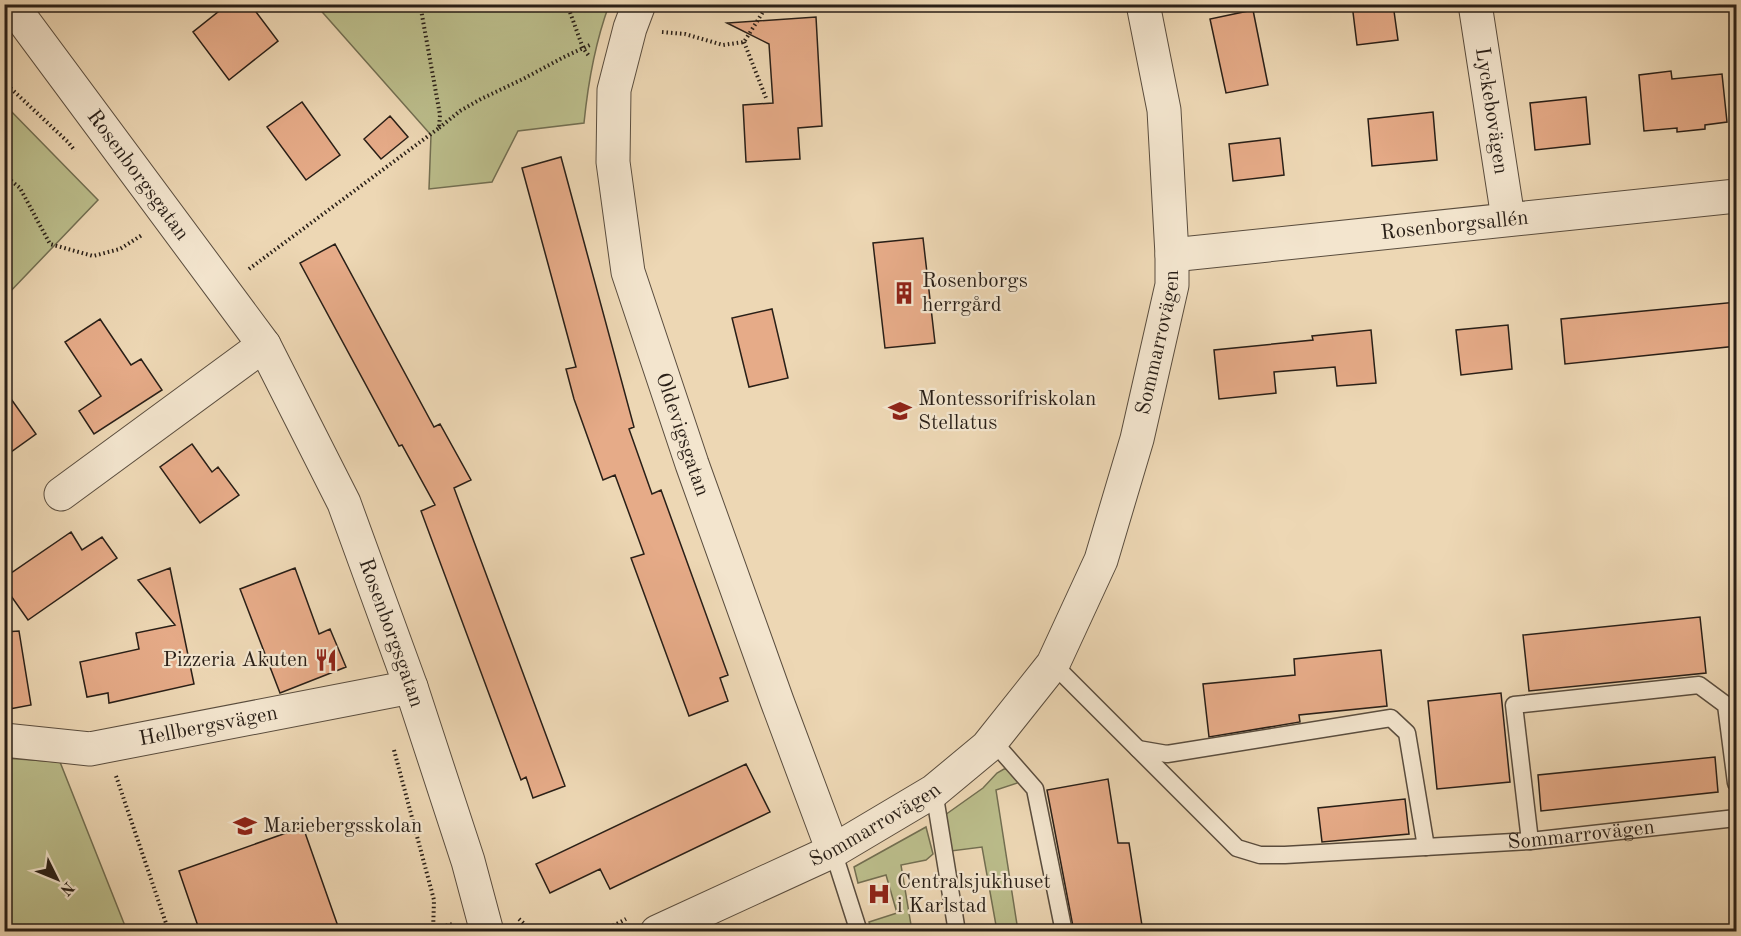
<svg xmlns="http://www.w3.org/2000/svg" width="1741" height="936" viewBox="0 0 1741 936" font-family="'Old Standard TT',serif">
  <rect width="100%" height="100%" fill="#edd7b4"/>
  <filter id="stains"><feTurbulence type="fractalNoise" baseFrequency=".00333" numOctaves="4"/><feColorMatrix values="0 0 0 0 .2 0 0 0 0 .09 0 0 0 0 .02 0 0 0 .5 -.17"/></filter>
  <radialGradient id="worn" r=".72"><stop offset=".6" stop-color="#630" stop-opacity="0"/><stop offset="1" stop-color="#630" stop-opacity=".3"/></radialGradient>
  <path fill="#bbbd8b" stroke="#726e51" stroke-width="1.5" d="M316,5H609C595,43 588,83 584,123L518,131L492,182L429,189L431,135Z
    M5,105L98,200L5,297H4Z
    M4,758L60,762L127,931H5Z
    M1004,769H1009L1020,782L996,790L1018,931H997L982,847L951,851L945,815L983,788L997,773Z
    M926,827L933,854L926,860L901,865L912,931H872L869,922L897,913L886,875L858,883L854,867Z"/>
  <path fill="#e6ab88" stroke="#291f17" stroke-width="1.5" d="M228,4H250L278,41L229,80L193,32Z
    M1352,4H1393L1398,40L1357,45Z
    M1253,10L1268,85L1226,93L1210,19Z
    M816,17L822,126L798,128L800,159L746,162L743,105L773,103L769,44L727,23Z
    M1671,71L1672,79L1722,74L1727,122L1705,125V129L1677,132V128L1644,131L1639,75Z
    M1586,97L1590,144L1535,150L1530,103Z
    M302,102L340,155L306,180L267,127Z
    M1433,112L1437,160L1372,166L1368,119Z
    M390,116L408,137L381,159L364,139Z
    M1280,138L1284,175L1233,181L1229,144Z
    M561,157L634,427L629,429L652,494L661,490L728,675L720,678L728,701L689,716L631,558L644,554L615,475L603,480L574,399L566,369L576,367L522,168Z
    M923,238L935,343L885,348L873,243Z
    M335,244L434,427L440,424L471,480L454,488L565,786L533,798L526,777L521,780L421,511L435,505L402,445L399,446L300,263Z
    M1737,302V346L1565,364L1561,319Z
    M772,309L788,378L749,387L732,318Z
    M100,319L131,365L141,359L162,390L94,434L79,411L101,396L65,342Z
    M1508,325L1512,369L1461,375L1456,330Z
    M1371,330L1376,383L1337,386L1335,367L1274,372L1276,393L1219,399L1214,350L1313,340L1312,336Z
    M4,389L36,434L4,457Z
    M192,444L212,472L218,467L239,495L200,523L160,467Z
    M71,532L82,550L102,537L117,558L28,620L4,586V578Z
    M170,568L194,684L109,703L108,693L87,697L80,662L139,649L136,633L175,625L138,580Z
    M295,568L319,634L330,629L346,667L280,693L240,589Z
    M1700,617L1706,673L1529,691L1523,635Z
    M19,631L31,705L4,710V632Z
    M1381,650L1387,706L1299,715L1300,722L1209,737L1203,684L1295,675L1294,659Z
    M1501,693L1510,782L1437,789L1428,701Z
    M1715,757L1718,792L1541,811L1538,775Z
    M746,764L770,812L610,889L600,869L550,893L536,864Z
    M1108,779L1118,843H1129L1143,932H1074L1047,790Z
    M1405,799L1409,834L1322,842L1318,808Z
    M303,827L340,932H200L179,871Z"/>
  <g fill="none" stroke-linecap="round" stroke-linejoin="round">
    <g stroke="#5a4d3e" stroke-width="19">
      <g id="service">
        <path id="s1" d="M1053,664L1237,848L1260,855H1285L1530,841L1736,818"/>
        <path d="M992,740L1035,789L1064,932"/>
        <path d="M1138,749L1167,754L1391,718L1407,733L1426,847"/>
        <path d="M934,791L957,932"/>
        <path d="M1530,841L1514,705L1699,685L1726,705L1736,783"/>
        <path d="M833,851L859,932"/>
      </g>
    </g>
    <g stroke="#5a4d3e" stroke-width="35">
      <g id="minor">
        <path id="s2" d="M639,4L630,28L614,90L613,162L628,272L692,464L777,701L833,851"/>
        <path id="s3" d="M1475,4L1508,218"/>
        <path id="s4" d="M1172,255L1736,196"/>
        <path d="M61,494L264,345"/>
        <path id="s5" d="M4,740L90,749L411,687"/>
        <path id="s6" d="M657,932L833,851L934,791L987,747L1053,664L1101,560L1137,439L1172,285V255L1164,110L1143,4"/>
      </g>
    </g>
    <g stroke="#5a4d3e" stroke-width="35">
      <g id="tertiary">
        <path id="s7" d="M11,4L264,345L344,503L411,687L468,861L487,932"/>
      </g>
    </g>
    <path stroke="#291f17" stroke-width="4" stroke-dasharray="1.5 3" stroke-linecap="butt" d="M567,4L583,48L589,56
      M662,32L685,34L723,45L744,42L768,4
      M744,42L766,98
      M4,82L68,142L75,151
      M439,128L460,111L481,99L523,79L564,57L592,44
      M4,175L20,188L50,244L93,256L120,249L142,235
      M249,269L439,128L440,115L420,4
      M394,750L434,900L433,932
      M116,776L169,932
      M519,919L533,932
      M433,929L453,924
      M601,932L626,919"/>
    <use href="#service" stroke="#f3e5ce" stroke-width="16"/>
    <use href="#minor" stroke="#f3e5ce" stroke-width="33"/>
    <use href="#tertiary" stroke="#f3e5ce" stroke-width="33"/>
  </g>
  <defs>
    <g id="building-bare" transform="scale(1.8)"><path d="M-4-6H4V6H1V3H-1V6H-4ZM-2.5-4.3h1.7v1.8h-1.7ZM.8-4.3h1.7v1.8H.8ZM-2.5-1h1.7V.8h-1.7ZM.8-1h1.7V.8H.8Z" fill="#8f2418" stroke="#f3e5ce" stroke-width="2.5" paint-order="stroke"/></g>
    <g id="school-bare" transform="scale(1.8)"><path d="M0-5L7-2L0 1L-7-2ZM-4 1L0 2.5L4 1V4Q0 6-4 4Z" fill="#8f2418" stroke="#f3e5ce" stroke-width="2.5" paint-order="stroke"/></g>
    <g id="restaurant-bare" transform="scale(1.8)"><path d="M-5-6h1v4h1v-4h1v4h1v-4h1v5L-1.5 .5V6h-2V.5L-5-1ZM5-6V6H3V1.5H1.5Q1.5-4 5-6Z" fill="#8f2418" stroke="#f3e5ce" stroke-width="2.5" paint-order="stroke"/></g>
    <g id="hospital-bare" transform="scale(1.8)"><path d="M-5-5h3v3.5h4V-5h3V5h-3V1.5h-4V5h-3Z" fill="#8f2418" stroke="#f3e5ce" stroke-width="2.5" paint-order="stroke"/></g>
  </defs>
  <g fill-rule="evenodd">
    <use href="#building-bare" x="904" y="293"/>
    <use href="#school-bare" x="900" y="411"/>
    <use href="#restaurant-bare" x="326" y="660"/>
    <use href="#school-bare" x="245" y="826"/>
    <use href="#hospital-bare" x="879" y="894"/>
  </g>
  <g text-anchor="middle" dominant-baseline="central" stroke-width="4.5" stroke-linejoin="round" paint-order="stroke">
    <g font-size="21" fill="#291f17" stroke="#f3e5ce">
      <text stroke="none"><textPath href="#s3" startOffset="108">Lyckebovägen</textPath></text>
      <text stroke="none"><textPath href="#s7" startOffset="213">Rosenborgsgatan</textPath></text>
      <text stroke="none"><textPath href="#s4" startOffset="284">Rosenborgsallén</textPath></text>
      <text stroke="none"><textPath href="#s6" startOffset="826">Sommarrovägen</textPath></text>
      <text stroke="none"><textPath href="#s2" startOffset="444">Oldevigsgatan</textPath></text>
      <text stroke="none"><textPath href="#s7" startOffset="740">Rosenborgsgatan</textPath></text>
      <text stroke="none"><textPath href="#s5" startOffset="207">Hellbergsvägen</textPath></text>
      <text stroke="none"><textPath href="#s6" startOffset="243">Sommarrovägen</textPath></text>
      <text stroke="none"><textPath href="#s1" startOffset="606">Sommarrovägen</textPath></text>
    </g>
    <g font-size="21" fill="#291f17" stroke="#f3e5ce" text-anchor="start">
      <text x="922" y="281">Rosenborgs<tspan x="922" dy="24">herrgård</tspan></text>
      <text x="918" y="399">Montessorifriskolan<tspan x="918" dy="24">Stellatus</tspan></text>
      <text x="308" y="660" text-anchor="end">Pizzeria Akuten</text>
      <text x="263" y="826">Mariebergsskolan</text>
      <text x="897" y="882">Centralsjukhuset<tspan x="897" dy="24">i Karlstad</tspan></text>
    </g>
  </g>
  <rect width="1741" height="936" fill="none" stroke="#edd7b4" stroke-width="24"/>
  <rect x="6" y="6" width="1729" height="924" fill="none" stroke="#291f17" stroke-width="3"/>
  <rect x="12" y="12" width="1717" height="912" fill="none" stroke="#291f17" stroke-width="1.5"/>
  <g transform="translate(57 879) rotate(133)" stroke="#f3e5ce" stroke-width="4.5" paint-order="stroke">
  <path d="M0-4.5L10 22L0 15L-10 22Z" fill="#291f17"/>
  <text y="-9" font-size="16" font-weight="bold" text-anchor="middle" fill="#291f17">N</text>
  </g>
  <rect width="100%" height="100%" filter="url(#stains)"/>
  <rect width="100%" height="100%" fill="url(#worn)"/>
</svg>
